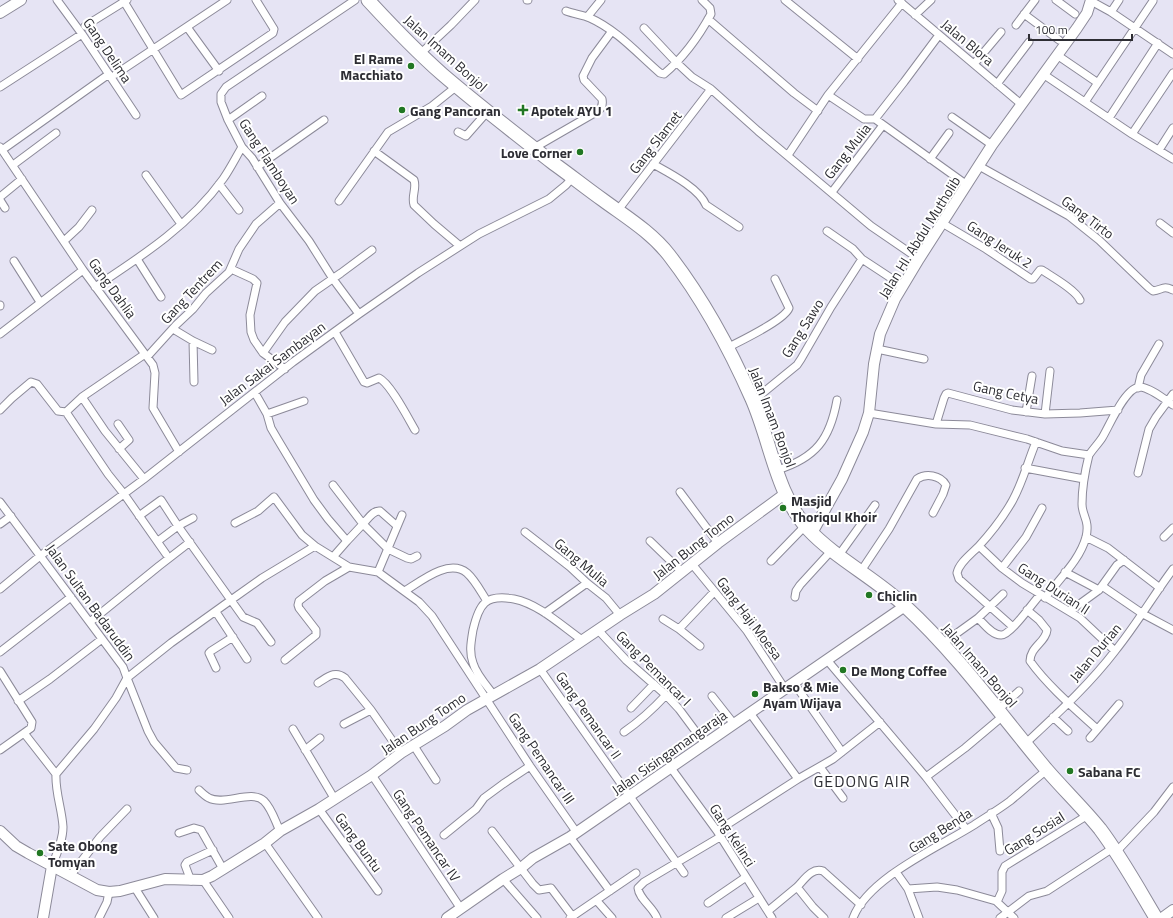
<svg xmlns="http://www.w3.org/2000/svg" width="1173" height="918" viewBox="0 0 1173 918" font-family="'Titillium Web',sans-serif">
  <rect width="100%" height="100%" fill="#e6e4f4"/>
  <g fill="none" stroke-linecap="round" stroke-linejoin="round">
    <g stroke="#8c8a99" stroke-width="9">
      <path id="street" d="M57,0L82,34L136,115
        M123,0L181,95L273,33L274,29L256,0
        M355,0L226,87L221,94V102L228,120L242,147L252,158L280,203L309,241L333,279L359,314
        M527,0H528
        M785,0L858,59
        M898,0L1021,104
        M1056,0L1075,14
        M1091,1L1111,12L1173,54
        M566,11C574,14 583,15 590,18C617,30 638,54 660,73L664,74C683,58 699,36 711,14L710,8L702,0
        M1111,12L1119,0
        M1024,14L1059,40
        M915,15L931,0
        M588,16L601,0
        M708,19L794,93L818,111
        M1016,25L1035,0
        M85,26L127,0
        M187,27L219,71
        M644,28L676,62L692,77L711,89L758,131L871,226L919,259
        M420,54L451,25L475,0
        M1057,55L1098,83
        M974,64L1001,32
        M116,74L227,0
        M1043,74L1132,134L1173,159
        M997,84L1029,42
        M0,87L82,34
        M828,95L864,119H875L967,185
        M1085,102L1153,1
        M952,117L992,145
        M1109,118L1158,43
        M875,119L904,82L939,35
        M228,120L262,96
        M458,132L466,136L488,111
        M1132,134L1173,73
        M0,147L83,270L153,365L155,373L153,408L179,452
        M534,148L598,111C602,108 603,104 602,99L584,80L583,76L592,58L612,31
        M2,150L109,74
        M1159,150L1173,128
        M374,151L414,180C417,189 411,196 414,205L434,224L460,246
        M788,155L828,95L902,3
        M930,159L949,133
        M653,164C669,173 699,188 706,205L739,227
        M13,165L56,133
        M979,166L1069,216L1099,240L1149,288L1153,291C1162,290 1163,285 1173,290
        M257,167L324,120
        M146,175L181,224
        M219,184L239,210
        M832,192L883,125
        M0,197L22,179
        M0,200L5,208
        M339,201L388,132L432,106L457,86
        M618,210L711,89
        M942,223L986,249L1031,279H1033L1040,270H1042C1051,276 1076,290 1080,300
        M1160,223L1173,233
        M827,231L853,249L862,259L903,286
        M64,241L79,227L92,210
        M137,259L161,297
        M14,261L40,302
        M231,269L253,279L257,283L250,315L251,332L254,340L263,353L285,369
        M95,287C142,256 190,225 223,179C230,169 236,157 242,147
        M0,305V306
        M173,329L193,341L212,350
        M335,332L364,382L367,383L379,378C390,383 408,418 415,430
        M0,334L83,270
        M193,341L194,382
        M727,348C740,341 785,320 789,308L775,279
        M877,349L924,359
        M263,353L285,322L315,291L341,273L372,250
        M147,357L176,325L193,309L206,293L229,272L239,249L256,224L280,203
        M1138,388L1141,375L1159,344
        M255,393L267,414L271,428L278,440L314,500L328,519L347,541L333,557
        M82,397L105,431L144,479
        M753,401L797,365L801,359L831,307L862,259
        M0,410L12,398L31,382L37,384L58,411L66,412L82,397L145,354
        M66,412L108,474L124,494L166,554
        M1026,412L1032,376
        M869,413L936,424L970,425L1027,439L1062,451L1089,455C1093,449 1098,444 1102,438C1109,427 1125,387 1140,387C1151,388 1164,399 1173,405
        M267,414L304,401
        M1045,414L1050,371
        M118,424L129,440L119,449
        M936,424L944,398L946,394L948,393L1012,410L1045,414L1080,413L1118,410
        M1025,468L1084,479
        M777,470C816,458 830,439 837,400
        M1138,473L1149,429L1156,417L1173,394
        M333,485L363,524L347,541
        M680,492L718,543
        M0,502L123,667L127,678L116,698L94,729L56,774C55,792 62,809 63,827C63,840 57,853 52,866
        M139,516L161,500L178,526L193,518
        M235,523L258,511L274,497L302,535L315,546
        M0,524L11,516
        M397,526L380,511C373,510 368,519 363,524L388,549L407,558L411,559L417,556
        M525,532L570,567L587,583L606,598L620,615
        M1086,537L1108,548L1160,588
        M1164,537L1173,528
        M158,541L178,526L243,617L257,623L271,642
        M650,541L682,572
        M979,546L1002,568L1022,583L1080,618L1115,651
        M839,555L875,505
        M771,561L805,526
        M692,564L747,631L785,689
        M1002,568L1026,537L1042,508
        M861,571L889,529L917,479C926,473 940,475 946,485L943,494L933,513
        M378,572L419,602L432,616L530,766L577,833
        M1065,572L1099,590
        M1102,586L1143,614L1173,630
        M0,589L40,556L144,479L293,362L359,314L418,273L479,234L549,199L566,185L573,177
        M405,591C421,581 449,558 467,573C475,580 481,592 487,601
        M795,597L796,591L800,585L832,550
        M1045,598C1059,579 1080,560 1086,537C1090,520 1082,516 1082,504C1082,488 1085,471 1089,455
        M1027,610L1039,620L1047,630C1046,642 1030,647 1030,661C1047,685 1075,709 1097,729
        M1070,611L1099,590L1117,565L1124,560
        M216,612L247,659
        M545,613L587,583
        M978,618C984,624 992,635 1001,635C1010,636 1033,602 1040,595
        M663,619L679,629
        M90,622L159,566L190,542
        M1013,627L959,579L957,573C959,563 971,554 978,547C990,534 1001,520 1010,505C1022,486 1027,463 1036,442
        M598,630L626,660L666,695L679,709L705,744
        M942,644L978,618L1003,594
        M700,646L679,629L714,592
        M0,652L71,597
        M285,660L316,635V630L299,608L298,605L299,601L325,581L349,567
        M827,660L926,777L966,829
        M216,668L209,653L211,651L233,637
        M540,669L684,873
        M0,671L32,722L31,728L24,733
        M318,683C328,677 335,670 345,678L371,710L401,753
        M794,683L842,752
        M493,694C486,685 476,674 473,663C469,652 471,642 473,630C479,604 485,594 514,599C539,604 562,626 582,640
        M712,696L734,724
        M18,701L50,679L102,639
        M631,708L654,684
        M998,710L1019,691
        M750,713L798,779
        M1053,717L1068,731
        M344,724L371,710
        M293,729L334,798
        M624,732C640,721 653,709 666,695
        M1090,738L1119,704
        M1026,743C1057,714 1089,685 1115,651C1136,625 1153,596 1173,569
        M414,746L436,780
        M0,750L24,733L56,774
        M305,750L320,738
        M820,767L843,798
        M671,768L717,831L772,918
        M187,770L176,768L154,742L148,731L127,678L171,643L231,600L262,578L315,546L349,567L378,572L402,515
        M372,775L461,909
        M926,777L965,748L1003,716
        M199,790C202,793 205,796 209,798C224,806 252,789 264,801C272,809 275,821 280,831
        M319,809L378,891
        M991,813L998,828L1000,851
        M492,831L533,884L539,890L551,888L573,917
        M717,831L798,779L833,759L880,722
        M179,833L194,828L201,830L223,869
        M444,835L476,809L484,798L503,784L530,766
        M570,837L610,891
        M265,843L318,918
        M1116,852L1154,812L1173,787
        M896,872L908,889L919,918
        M70,876L100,837L127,809
        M503,879L537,918
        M203,880L229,918
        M191,881L185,865L187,862L213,850
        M797,887C804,880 812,867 823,871L861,905
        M135,888L154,918
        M908,889L937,887L957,890L996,901L1014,918
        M597,901L612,918
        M997,902L1002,891V872L1005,866L1088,815
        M708,903L746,877
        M768,911L797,887L813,907L824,918
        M99,918L107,902L109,892
        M570,918L636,873
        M657,918C653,907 639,899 638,888L644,882L720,837
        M726,918L759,898
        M853,918C868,878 939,847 974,825C986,817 998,810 1010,801C1022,791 1034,780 1047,770
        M1000,918L1029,896L1047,891L1113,848"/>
    </g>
    <g stroke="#8c8a99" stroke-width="12">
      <path id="secondary" d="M0,13L21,0
        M812,533L842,479L863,432L869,413L874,364L880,334L895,299L919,259L992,145L1077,28L1087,13L1091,0
        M0,831L16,846L28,853L97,890L109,892L120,891L165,879L203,880L212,876L265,843L280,831L319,809L372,775L401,753L445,726L467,710L540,669L620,615L654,594L718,543L786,493
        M43,918L52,866
        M447,918L503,879L521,868L533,858L570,837L905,606
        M1162,918L1173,910"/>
    </g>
    <g stroke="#8c8a99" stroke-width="15">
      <path id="highway" d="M368,0C392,26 416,51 442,74C478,105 516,134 553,163C570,175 586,188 603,200C626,217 651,232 669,255C703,299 730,349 752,399C771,442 776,494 808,529C835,558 875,578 905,606C958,655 1000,714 1046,769C1064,790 1083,808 1100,829C1121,857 1138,888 1156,918"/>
    </g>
    <use href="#street" stroke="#fff" stroke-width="7"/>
    <use href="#secondary" stroke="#fff" stroke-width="10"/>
    <use href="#highway" stroke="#fff" stroke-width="13"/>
  </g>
  <g fill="#217723" stroke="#fff" stroke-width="1.5">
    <circle cx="411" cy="66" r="4"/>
    <circle cx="402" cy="110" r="4"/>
    <path d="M521 104h4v4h4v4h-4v4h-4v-4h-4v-4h4z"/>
    <circle cx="580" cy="152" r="4"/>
    <circle cx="783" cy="508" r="4"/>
    <circle cx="869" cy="595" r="4"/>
    <circle cx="843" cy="670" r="4"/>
    <circle cx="755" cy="694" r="4"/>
    <circle cx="1070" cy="771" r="4"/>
    <circle cx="40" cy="853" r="4"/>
  </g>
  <g text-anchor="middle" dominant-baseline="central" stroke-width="4" stroke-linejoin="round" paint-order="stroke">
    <g font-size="14" fill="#2d2d33" stroke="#fff">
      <text transform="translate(968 42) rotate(40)">Jalan Blora</text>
      <text transform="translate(108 50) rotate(56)">Gang Delima</text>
      <text transform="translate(446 53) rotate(42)">Jalan Imam Bonjol</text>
      <text transform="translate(655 142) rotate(-52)">Gang Slamet</text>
      <text transform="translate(847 151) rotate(-52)">Gang Mulia</text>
      <text transform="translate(270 161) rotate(57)">Gang Flamboyan</text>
      <text transform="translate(1088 217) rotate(37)">Gang Tirto</text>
      <text transform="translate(919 237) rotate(-58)">Jalan HI. Abdul Mutholib</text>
      <text transform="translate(1000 244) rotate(33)">Gang Jeruk 2</text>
      <text transform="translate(113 288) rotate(54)">Gang Dahlia</text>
      <text transform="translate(191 291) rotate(-47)">Gang Tentrem</text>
      <text transform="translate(802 328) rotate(-58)">Gang Sawo</text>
      <text transform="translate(272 363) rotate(-37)">Jalan Sakai Sambayan</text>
      <text transform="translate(1006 392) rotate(12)">Gang Cetya</text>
      <text transform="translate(773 417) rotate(69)">Jalan Imam Bonjol</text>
      <text transform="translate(693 546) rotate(-38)">Jalan Bung Tomo</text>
      <text transform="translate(582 562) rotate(40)">Gang Mulia</text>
      <text transform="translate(1054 588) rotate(33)">Gang Durian II</text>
      <text transform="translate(91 602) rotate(54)">Jalan Sultan Badaruddin</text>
      <text transform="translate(750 618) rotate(53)">Gang Haji Moesa</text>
      <text transform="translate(1095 652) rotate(-50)">Jalan Durian</text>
      <text transform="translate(980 665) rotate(49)">Jalan Imam Bonjol</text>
      <text transform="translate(654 668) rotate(45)">Gang Pemancar I</text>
      <text transform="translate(589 715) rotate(55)">Gang Pemancar II</text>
      <text transform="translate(423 723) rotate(-34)">Jalan Bung Tomo</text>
      <text transform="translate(669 752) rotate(-35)">Jalan Sisingamangaraja</text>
      <text transform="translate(542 758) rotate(56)">Gang Pemancar III</text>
      <text transform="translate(940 830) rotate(-32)">Gang Benda</text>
      <text transform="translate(1034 833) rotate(-32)">Gang Sosial</text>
      <text transform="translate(427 835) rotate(56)">Gang Pemancar IV</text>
      <text transform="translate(733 835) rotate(57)">Gang Kelinci</text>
      <text transform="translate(359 842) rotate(54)">Gang Buntu</text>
    </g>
    <g font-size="14" font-weight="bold" fill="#2d2d33" stroke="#fff" text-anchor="start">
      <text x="403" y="58" text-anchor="end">El Rame<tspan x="403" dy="16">Macchiato</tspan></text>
      <text x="410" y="110">Gang Pancoran</text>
      <text x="531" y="110">Apotek AYU 1</text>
      <text x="572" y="152" text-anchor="end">Love Corner</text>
      <text x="791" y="500">Masjid<tspan x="791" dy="16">Thoriqul Khoir</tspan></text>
      <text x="877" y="595">Chiclin</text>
      <text x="851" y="670">De Mong Coffee</text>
      <text x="763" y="686">Bakso &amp; Mie<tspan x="763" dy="16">Ayam Wijaya</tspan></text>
      <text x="1078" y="771">Sabana FC</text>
      <text x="48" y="845">Sate Obong<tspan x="48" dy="16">Tomyan</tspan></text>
    </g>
    <g font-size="16" letter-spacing="1" fill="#2d2d33" stroke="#fff">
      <text x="862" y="781">GEDONG AIR</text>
    </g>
  </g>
  <path d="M1029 34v6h103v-6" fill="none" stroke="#2d2d33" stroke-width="2"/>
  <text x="1035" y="34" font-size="12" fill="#2d2d33" stroke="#ffffff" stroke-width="3" paint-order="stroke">100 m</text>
</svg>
